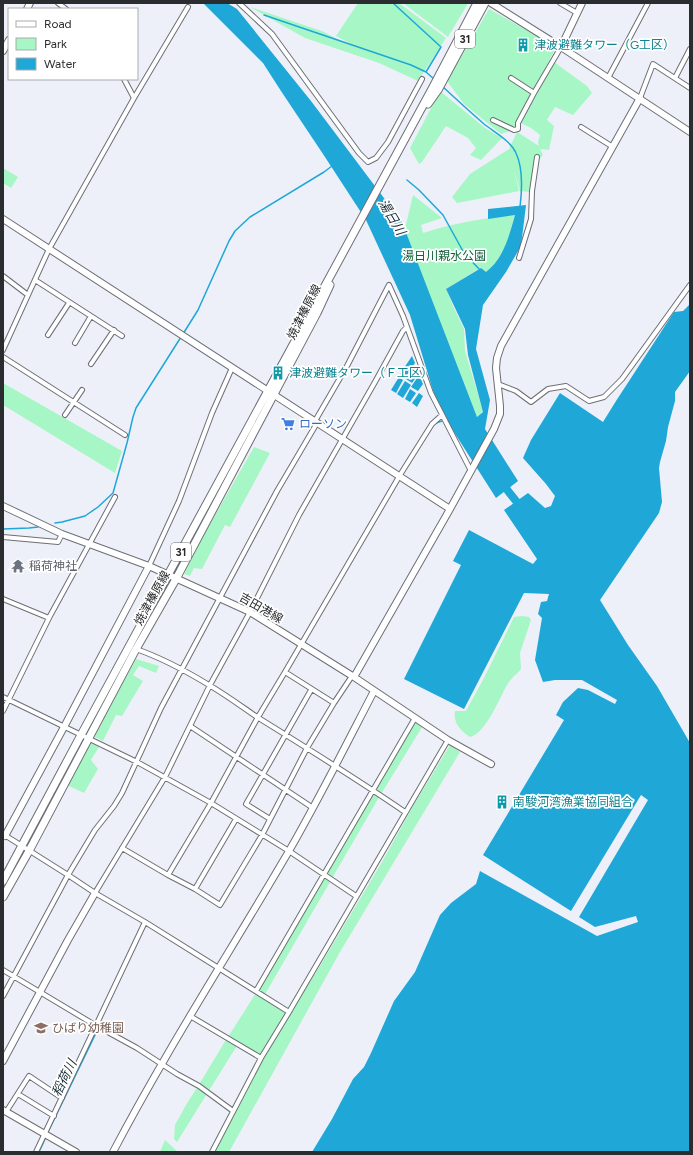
<svg xmlns="http://www.w3.org/2000/svg" width="693" height="1155" viewBox="0 0 693 1155" font-family="Figtree,'Noto Sans JP',sans-serif">
  <rect width="100%" height="100%" fill="#edf0f8"/>
  <path fill="#a6f7c5" d="M358,3H399L446,38L418,81L379,63L305,38L250,7L322,31L345,43L357,47L336,36Z
    M403,3H467V5L448,37Z
    M489,9L553,45L554,51L514,130L501,134L464,104L447,81Z
    M554,62L587,86L592,93L573,115L555,107L547,120L554,126L549,150L540,149L543,155L537,162L529,192L520,191L514,170L519,191L457,203L452,197L470,174L509,149L517,132L539,146L538,142L540,135L531,128L521,123Z
    M440,91L485,128L502,138L481,160L470,155L476,148L468,138L446,126L422,162L419,164L410,148Z
    M3,168L18,177L11,188L3,183Z
    M413,195L442,218L421,225L423,233C453,223 484,219 515,214L507,244L492,269L486,272L480,268L446,289L453,306L464,329L465,351L483,411L477,417L404,233Z
    M3,383L122,451L115,473L3,405Z
    M254,447L270,453L230,527L225,525L202,569L194,568L190,576L184,574L198,545Z
    M522,616L529,617L531,620L520,653L521,669C517,674 510,679 507,685C499,699 486,733 470,737C461,731 453,723 455,711H466L484,678L514,617Z
    M136,659L159,666L156,673L139,666L133,675L143,681L122,716L116,715L103,741L93,736Z
    M415,718L424,724L378,799L264,996L256,991Z
    M90,742L99,747L91,760L98,769L84,793L67,785Z
    M450,745L460,752L340,952L229,1152H213L261,1058L318,969L382,862L412,808Z
    M256,993L286,1013L260,1055L228,1037Z
    M227,1038L238,1044L177,1142L174,1139L175,1125L186,1105L203,1078Z
    M165,1140L177,1151L176,1152H160Z"/>
  <path fill="#1fa7d8" d="M203,3H227L237,9L311,101L402,222L477,417L483,412L468,355L465,329L446,289L481,268L486,272C504,258 509,236 515,215L488,219V209L526,205L521,246L506,272L483,305L476,349L490,400L485,429L518,481L496,498L438,407L410,315L366,220L323,154L281,91L263,63Z
    M690,304V371L675,392V401L668,427L666,441L660,462L659,468L662,502L659,513L600,600L628,645L657,686L690,743V1152H312L332,1119L353,1079L364,1067L371,1053L394,1001L415,972L440,915L451,903L476,884L480,871L597,936L638,922L636,916L595,927L579,917L648,800L641,795L571,911L483,855L564,720L556,715L563,702L578,688L588,690L615,704L617,700L582,680H555L543,682L535,660L542,618L538,614L541,602L547,601L549,594L524,593L464,709L404,679L461,565L453,561L469,530L533,564L537,559L504,510L528,493L545,508L551,506L555,496L546,484L523,458L531,440L560,393L603,422L616,401L674,312L683,311Z
    M412,356L415,363L405,378L400,374Z
    M415,365L419,373L412,383L406,379Z
    M419,375L423,384L418,391L411,387Z
    M399,377L403,380L396,393L391,390Z
    M405,381L411,385L403,398L397,394Z
    M410,389L416,393L410,402L405,399Z
    M419,393L423,396L417,407L412,403Z"/>
  <g fill="none" stroke-linecap="round" stroke-linejoin="round">
    <path stroke="#1fa7d8" stroke-width="1.5" d="M393,3L441,47L426,72
      M264,15L411,65L426,72L434,79
      M443,87C456,99 470,112 484,124C494,132 511,141 516,153C523,168 522,191 520,207
      M407,180L419,190L443,215L464,253L480,270
      M183,334L198,310L229,241L235,231L250,217L324,172L332,166
      M436,423L442,421
      M55,523L62,522L85,516L98,507L113,493L127,443L133,417L136,408L181,337
      M3,529L29,528L38,527
      M48,1132L97,1031
      M39,1152L45,1139"/>
    <path stroke="#1fa7d8" stroke-width="8" d="M502,481L508,491L516,501"/>
    <g stroke="#6d6f76" stroke-width="6">
      <path id="street" d="M58,3L66,9
        M239,3L272,34L359,153L368,162L376,158L388,142L422,79
        M560,3L577,13
        M511,78L534,93
        M608,78L648,3
        M675,78L690,49
        M124,79L134,98
        M640,98L653,64L690,88
        M493,120L514,130L518,129V123L534,93L561,47
        M581,127L613,147
        M519,258L531,219L532,191L537,157
        M3,276L28,295
        M35,280L122,336
        M48,335L69,303
        M75,343L91,316
        M3,350L49,249L134,98L188,7
        M3,357L125,435
        M91,364L114,330
        M498,384L516,391L531,402L548,389L566,386L589,401L604,397L622,379L690,285
        M65,415L82,390
        M315,421L347,366L389,285L403,316L431,393L471,471
        M3,537L58,542L62,534
        M149,566L179,501L212,413L232,368
        M3,599L49,618
        M136,649C162,658 186,671 209,685C226,695 241,706 257,717C307,748 357,779 405,812
        M3,697L137,762L211,803L289,851L356,896
        M334,703L352,676
        M3,711L50,616L115,497
        M190,726C231,753 272,781 313,808
        M270,819L246,804L311,690
        M3,834L68,875L95,893L145,922L289,1012
        M122,848L168,875L195,889L220,905L262,835L307,748L334,703L285,672
        M168,875L211,803L258,717L285,672L400,475L432,424L442,415
        M195,889L236,819
        M95,893L165,777L210,685L250,612L299,515L375,382L403,331L407,327
        M3,970L95,1025L137,1048L177,1074L199,1086L233,1111
        M256,991L415,718
        M3,996L68,875L95,830L114,806L122,793L161,708L277,491L317,423
        M190,1016L261,1058
        M18,1094L54,1116
        M6,1112L29,1076L62,1098
        M36,1152L145,922
        M212,1152L261,1058L289,1012L448,740"/>
    </g>
    <g stroke="#6d6f76" stroke-width="8">
      <path id="secondary" d="M491,3L561,47
        M582,3L561,47L690,132
        M27,9L30,3
        M3,51L9,40
        M3,219L450,509
        M3,506L62,534L149,566L250,612L354,677L448,740L491,764
        M354,677L450,509L494,429L500,414V406L496,368L497,358L501,346L640,98
        M5,836L64,727L149,566
        M3,1061L68,940L95,893
        M3,1110L76,1152
        M113,1152C167,1049 230,952 289,851C319,799 346,745 374,691"/>
    </g>
    <g stroke="#6d6f76" stroke-width="9">
      <path id="primary" d="M428,104L438,90L485,3
        M3,881L81,735L433,87L477,3
        M3,897L29,851L136,649L176,579L317,313L330,285"/>
    </g>
    <use href="#street" stroke="#fff" stroke-width="4"/>
    <use href="#secondary" stroke="#fff" stroke-width="6"/>
    <use href="#primary" stroke="#fff" stroke-width="7"/>
  </g>
  <defs>
    <g id="building-bare" transform="scale(1.08)"><path d="M-4-6H4V6H1V3H-1V6H-4ZM-2.5-4.3h1.7v1.8h-1.7ZM.8-4.3h1.7v1.8H.8ZM-2.5-1h1.7V.8h-1.7ZM.8-1h1.7V.8H.8Z" fill="#0f9aa8" stroke="#fff" stroke-width="2.5" paint-order="stroke"/></g>
    <g id="supermarket-bare" transform="scale(1.08)"><path d="M-6-5.5h2.5l.6 2H6L4.5 2H-2.5L-4.4-4H-6ZM-1.5 3.2a1.3 1.3 0 1 0 .1 0ZM3 3.2a1.3 1.3 0 1 0 .1 0Z" fill="#3f7fe0" stroke="#fff" stroke-width="2.5" paint-order="stroke"/></g>
    <g id="temple-bare" transform="scale(1.08)"><path d="M0-6L5-2H3V0L6.5 2.5H4V6H1.5V3h-3V6H-4V2.5H-6.5L-3 0V-2H-5Z" fill="#6b7280" stroke="#fff" stroke-width="2.5" paint-order="stroke"/></g>
    <g id="school-bare" transform="scale(1.08)"><path d="M0-5L7-2L0 1L-7-2ZM-4 1L0 2.5L4 1V4Q0 6-4 4Z" fill="#8d6e63" stroke="#fff" stroke-width="2.5" paint-order="stroke"/></g>
  </defs>
  <g fill-rule="evenodd">
    <use href="#building-bare" x="523" y="45"/>
    <use href="#building-bare" x="278" y="373"/>
    <use href="#supermarket-bare" x="288" y="424"/>
    <use href="#temple-bare" x="18" y="566"/>
    <use href="#building-bare" x="502" y="802"/>
    <use href="#school-bare" x="41" y="1028"/>
  </g>
  <g text-anchor="middle" dominant-baseline="central" stroke-width="3.5" stroke-linejoin="round" paint-order="stroke">
    <g fill="#fff" stroke="#6a6b6d" stroke-width="1">
      <rect x="455" y="30" width="20" height="18" rx="3"/>
      <rect x="171" y="543" width="20" height="18" rx="3"/>
    </g>
    <g font-size="11" font-weight="bold" fill="#2a2c2f">
      <text x="465" y="39">31</text>
      <text x="181" y="552">31</text>
    </g>
    <g font-size="12" fill="#0d838f" stroke="#fff" text-anchor="start">
      <text x="534" y="45">津波避難タワー（G工区）</text>
      <text x="289" y="373">津波避難タワー（Ｆ工区）</text>
      <text x="513" y="802">南駿河湾漁業協同組合</text>
    </g>
    <g font-size="12" fill="#14603a" stroke="#fff">
      <text x="444" y="256">湯日川親水公園</text>
    </g>
    <g font-size="12" fill="#2a2c2f" stroke="#fff">
      <text transform="translate(304 312) rotate(-63)">焼津榛原線</text>
      <text transform="translate(152 598) rotate(-61)">焼津榛原線</text>
      <text transform="translate(261 608) rotate(30)">吉田港線</text>
    </g>
    <g font-size="12" fill="#366cbe" stroke="#fff" text-anchor="start">
      <text x="299" y="424">ローソン</text>
    </g>
    <g font-size="12" fill="#5b616d" stroke="#fff" text-anchor="start">
      <text x="29" y="566">稲荷神社</text>
    </g>
    <g font-size="12" fill="#785e54" stroke="#fff" text-anchor="start">
      <text x="52" y="1028">ひばり幼稚園</text>
    </g>
    <g font-size="13" font-style="italic" fill="#192d37" stroke="#fff">
      <text transform="translate(392 217) rotate(59)">湯日川</text>
      <text transform="translate(64 1078) rotate(-64)">稻荷川</text>
    </g>
  </g>
  <rect width="693" height="1155" fill="none" stroke="#2a2c2f" stroke-width="8"/>
  <rect x="8" y="8" width="130" height="72" fill="#ffffff" stroke="#aaabac"/>
  <rect x="16" y="21" width="20" height="6" fill="#ffffff" stroke="#aaabac"/>
  <text x="44" y="28" font-size="12" fill="#2a2c2f">Road</text>
  <rect x="16" y="38" width="20" height="12" fill="#a6f7c5" stroke="#aaabac"/>
  <text x="44" y="48" font-size="12" fill="#2a2c2f">Park</text>
  <rect x="16" y="58" width="20" height="12" fill="#1fa7d8" stroke="#aaabac"/>
  <text x="44" y="68" font-size="12" fill="#2a2c2f">Water</text>
</svg>
